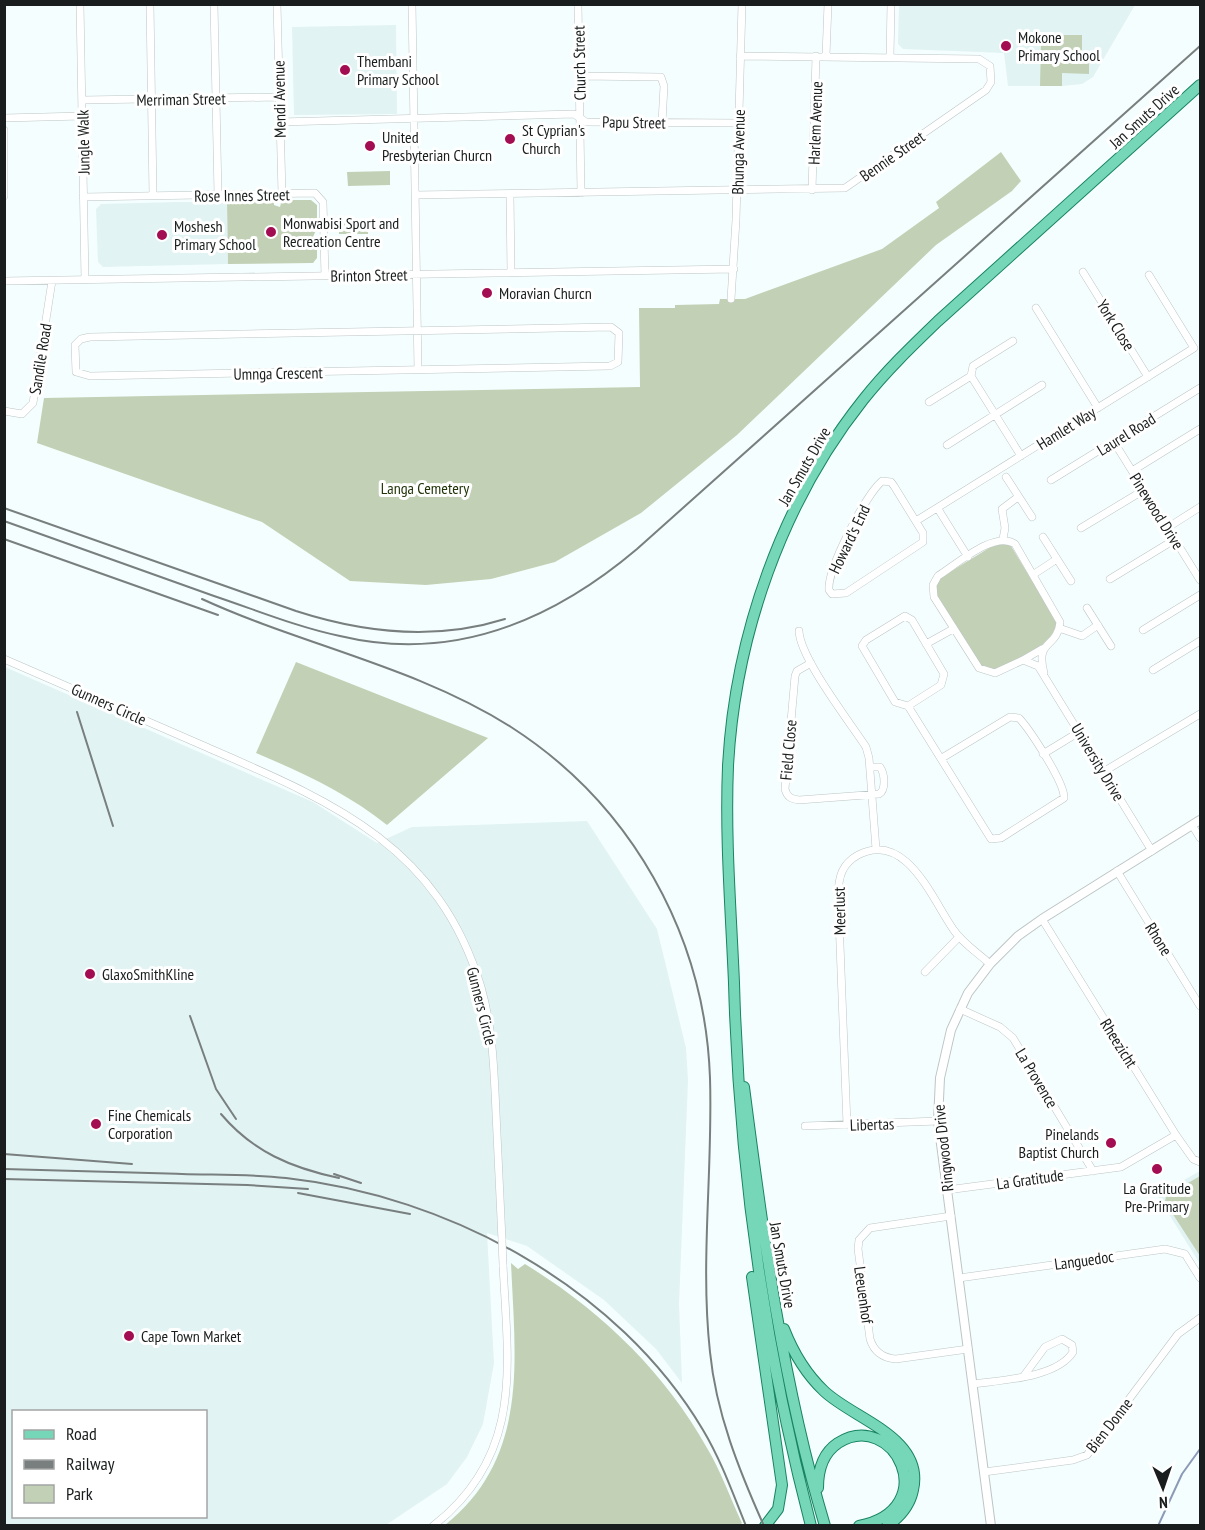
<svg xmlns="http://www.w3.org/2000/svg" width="1205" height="1530" viewBox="0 0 1205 1530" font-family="'PT Sans Narrow',sans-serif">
  <rect width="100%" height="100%" fill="#f5fefe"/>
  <path fill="#e1f3f3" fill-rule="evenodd" d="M899,5H1135L1093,77L1082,84L1062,86H1008L1004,53L903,49L898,44Z
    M396,25L397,114L294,115L292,27Z
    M178,202H227L228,264L103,267L98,262L96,209L101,204Z
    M5,667L313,802L377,843L412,827L587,821L657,929L686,1048L688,1080L679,1304L682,1383L656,1349L604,1300L527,1246L487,1233L494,1363L483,1424L467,1457L447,1484L386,1525H5ZM14,1412H206V1516H14Z
    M1200,1171V1264L1157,1195Z"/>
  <path fill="#c2d1b6" d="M1063,35H1082V61H1089V74L1062,73V86H1040L1041,42H1063Z
    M1001,152L1021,181L1012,191L936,245L737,435L641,513L555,562L491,579L426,585L350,581L262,522L37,443L44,398L640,387L639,308H675V305L719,304L720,299H745L882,249L939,208L936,202Z
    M390,171V185L348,186L347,172Z
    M290,200H311L317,205V228L313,237L317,243V258L313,263L228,264L227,202L274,201V205L280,207L281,203Z
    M368,219V234H339V220Z
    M1002,543L1011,546L1058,623C1048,648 1023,658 1000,671L981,667L937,597L936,586L940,578L994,545Z
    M296,662L488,738L387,825C347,793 303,773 256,753Z
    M1200,1176V1256L1165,1202L1166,1196Z
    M511,1263L518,1269L525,1264C600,1310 664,1371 707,1448C721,1471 730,1498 742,1523L740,1525H445C530,1457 515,1359 511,1263Z"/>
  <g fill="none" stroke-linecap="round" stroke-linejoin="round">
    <path stroke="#8b9bb7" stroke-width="2" d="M1158,1526L1182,1474L1200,1449"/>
    <g stroke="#bdc5c5" stroke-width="8">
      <path id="minor" d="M80,4L85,280
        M150,4L153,196
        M214,4L218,195
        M277,4L282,194
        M412,4L418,370
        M578,4L581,193
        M826,56L828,4
        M890,57L891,4
        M580,76L661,77L664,86L662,122
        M82,100L279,97
        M4,118L82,116
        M280,122L574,114L586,122L738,123
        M4,130V196
        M812,190L816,56
        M510,194L511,273
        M415,195L845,188L986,90L991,82L990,66L979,59L740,56
        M83,197L315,193L323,202L325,276
        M1083,272L1148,377
        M4,281L734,269
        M731,299L736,220L742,4
        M1036,308L1098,408
        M611,327L619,333L618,362L610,366L90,376L76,372L75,345L81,339L90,337Z
        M971,376L1021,456
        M929,402L971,376L973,366L1013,341
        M4,411L22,414L33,403L52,281
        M1114,442L1200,580
        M947,445L1042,385
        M1132,471L1200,429
        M1006,477L1032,517
        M1051,480L1200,388
        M882,481L891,482L894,486L923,533V542L846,593L832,594L829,590C827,569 865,496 882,481Z
        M938,509L968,557
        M916,521L1194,348L1149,275
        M1081,528L1144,490
        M1167,528L1200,507
        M1043,537L1071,581
        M1003,539L1005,528L1002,509L1018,497
        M1034,574L1057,559
        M1110,579L1174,540
        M1087,608L1111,646
        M905,616L912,620L944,674L941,685L908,706L895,702L862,646L866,640Z
        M1059,628L1082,636L1098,625
        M1143,630L1200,595
        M799,631C800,658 849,721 866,747L869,758L876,849
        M926,644L953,629
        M4,659C71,688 138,717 204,746C330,801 437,843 481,987C493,1029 494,1070 496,1113C498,1156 500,1198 502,1240
        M1023,660L1042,649
        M811,663L797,671L795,676L785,789C787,797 791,799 799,800L879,794C886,790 885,774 880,767H870
        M1153,670L1200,641
        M1044,673C1035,638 1057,650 1060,622L1015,544C995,530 957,564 938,576L933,585L934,597L979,668L995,673L1023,660L1038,666L1152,851
        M908,706L991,839L1001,838L1064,798C1065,783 1030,730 1019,718L1010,717L942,758
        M1043,754L1079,732
        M1103,772L1200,714
        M1192,825L1200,838
        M1117,871L1200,1006
        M1042,919L1176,1135L1193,1159L1200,1162
        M925,972L959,937
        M960,1009L1000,1027L1013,1038L1093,1171
        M847,1125L838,893C839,876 842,864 858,855C906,830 932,899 953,929C962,943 977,952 990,964
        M805,1126L938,1121
        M947,1190L1121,1167L1176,1135
        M951,1216L870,1228L859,1240L858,1249L870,1339C874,1352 883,1358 896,1359L968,1349
        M959,1278L1165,1249L1185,1254L1200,1278
        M973,1384C1001,1380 1057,1378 1073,1352L1072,1345L1062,1339L1045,1347L1023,1377
        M984,1472L1073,1460L1087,1455L1178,1334L1200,1318
        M433,1526C524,1455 508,1366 503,1265"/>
    </g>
    <g stroke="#bdc5c5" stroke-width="10">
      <path id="tertiary" d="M991,1526L938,1121L940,1078L951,1030L968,993L990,964L1018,936L1042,919L1200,820"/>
    </g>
    <g stroke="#198462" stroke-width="12">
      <path id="primary" d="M744,1087C763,1234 782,1382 825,1526
        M752,1277L782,1485L778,1509L765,1526
        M784,1329C793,1352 806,1374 824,1391C853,1419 925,1437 913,1490C910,1505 900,1517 887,1526
        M818,1488C818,1471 823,1453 838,1443C894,1408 944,1509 859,1526
        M811,1526C764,1346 739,1168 734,983C731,911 725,838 728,766C735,636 782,502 863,400C886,371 912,346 938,321L1200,85"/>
    </g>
    <use href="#minor" stroke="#fff" stroke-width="7"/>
    <use href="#tertiary" stroke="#fff" stroke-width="8"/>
    <use href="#primary" stroke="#75d7b7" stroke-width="10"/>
    <path stroke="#797e7e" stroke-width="2" d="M4,508L296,611C364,633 435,641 505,619
      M4,521C74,546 144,571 214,596C256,610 297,627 340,636C453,663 552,621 637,549L1200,46
      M4,539L218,615
      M202,599C302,645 417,667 511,727C631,804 705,935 710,1078C713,1169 700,1261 710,1352C716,1413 739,1470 764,1526
      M77,712L113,826
      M190,1016L216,1089L236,1119
      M221,1114C253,1152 292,1168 339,1178
      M4,1154L132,1164
      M4,1169C64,1171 123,1172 182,1174C216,1175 251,1174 286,1178C449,1196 618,1287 703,1430C721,1460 733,1494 746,1526
      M334,1174L361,1183
      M4,1179L247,1185L308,1189
      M298,1193L410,1214"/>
    <g stroke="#bdc5c5" stroke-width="8" stroke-linecap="butt">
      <path id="minor-bridge" d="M502,1240L503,1265"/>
    </g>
    <use href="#minor-bridge" stroke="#fff" stroke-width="7"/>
  </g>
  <g fill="#a20e51" stroke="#fff" stroke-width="2">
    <circle cx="1006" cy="46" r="6"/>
    <circle cx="345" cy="70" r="6"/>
    <circle cx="510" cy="139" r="6"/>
    <circle cx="370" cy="146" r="6"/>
    <circle cx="271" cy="232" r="6"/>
    <circle cx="162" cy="235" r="6"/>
    <circle cx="487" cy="293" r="6"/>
    <circle cx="90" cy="974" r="6"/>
    <circle cx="96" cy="1124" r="6"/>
    <circle cx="1111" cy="1143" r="6"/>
    <circle cx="1157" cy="1169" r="6"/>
    <circle cx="129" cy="1336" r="6"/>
  </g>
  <g text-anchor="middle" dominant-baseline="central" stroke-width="6" stroke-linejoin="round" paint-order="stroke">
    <g font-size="16" fill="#1a1d1d" stroke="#fff" text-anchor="start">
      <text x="1018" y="37">Mokone<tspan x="1018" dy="18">Primary School</tspan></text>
      <text x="357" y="61">Thembani<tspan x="357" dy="18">Primary School</tspan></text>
      <text x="522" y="130">St Cyprian's<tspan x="522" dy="18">Church</tspan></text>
      <text x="382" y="137">United<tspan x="382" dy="18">Presbyterian Churcn</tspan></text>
      <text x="283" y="223">Monwabisi Sport and<tspan x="283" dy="18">Recreation Centre</tspan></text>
      <text x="174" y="226">Moshesh<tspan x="174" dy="18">Primary School</tspan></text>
      <text x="499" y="293">Moravian Churcn</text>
      <text x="102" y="974">GlaxoSmithKline</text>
      <text x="108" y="1115">Fine Chemicals<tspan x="108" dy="18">Corporation</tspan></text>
      <text x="1099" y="1134" text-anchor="end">Pinelands<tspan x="1099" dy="18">Baptist Church</tspan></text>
      <text x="1157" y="1188" text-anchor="middle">La Gratitude<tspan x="1157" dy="18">Pre-Primary</tspan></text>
      <text x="141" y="1336">Cape Town Market</text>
    </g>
    <g font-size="16" fill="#1a1d1d" stroke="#fff">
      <text transform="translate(579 63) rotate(-91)">Church Street</text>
      <text transform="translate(181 99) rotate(-1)">Merriman Street</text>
      <text transform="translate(279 99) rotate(-91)">Mendi Avenue</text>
      <text transform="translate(1144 116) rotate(-42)">Jan Smuts Drive</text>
      <text transform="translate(634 122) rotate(1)">Papu Street</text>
      <text transform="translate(815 123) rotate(-88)">Harlem Avenue</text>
      <text transform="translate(83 142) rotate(-91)">Jungle Walk</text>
      <text transform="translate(738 152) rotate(-89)">Bhunga Avenue</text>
      <text transform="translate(892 156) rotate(-35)">Bennie Street</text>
      <text transform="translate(242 195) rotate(-1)">Rose Innes Street</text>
      <text transform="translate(369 275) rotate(-1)">Brinton Street</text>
      <text transform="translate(1116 325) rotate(58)">York Close</text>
      <text transform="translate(40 359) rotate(-81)">Sandile Road</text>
      <text transform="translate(278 373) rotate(-1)">Umnga Crescent</text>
      <text transform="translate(1066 428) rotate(-32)">Hamlet Way</text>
      <text transform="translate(1126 434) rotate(-32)">Laurel Road</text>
      <text transform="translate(804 466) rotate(-60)">Jan Smuts Drive</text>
      <text transform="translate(1157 511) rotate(58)">Pinewood Drive</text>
      <text transform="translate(849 539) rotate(-64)">Howard's End</text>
      <text transform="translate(109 704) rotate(24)">Gunners Circle</text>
      <text transform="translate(788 750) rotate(-85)">Field Close</text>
      <text transform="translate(1098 762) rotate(59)">University Drive</text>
      <text transform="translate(839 911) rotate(-91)">Meerlust</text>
      <text transform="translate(1159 939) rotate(58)">Rhone</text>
      <text transform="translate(482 1006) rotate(76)">Gunners Circle</text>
      <text transform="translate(1119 1043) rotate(58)">Rheezicht</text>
      <text transform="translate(1037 1078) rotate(59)">La Provence</text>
      <text transform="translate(872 1124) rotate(-2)">Libertas</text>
      <text transform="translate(943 1148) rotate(-96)">Ringwood Drive</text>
      <text transform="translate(1030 1179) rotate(-8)">La Gratitude</text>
      <text transform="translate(1084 1260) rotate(-8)">Languedoc</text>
      <text transform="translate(783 1265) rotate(80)">Jan Smuts Drive</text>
      <text transform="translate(864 1295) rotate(82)">Leeuenhof</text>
      <text transform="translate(1109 1425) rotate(-52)">Bien Donne</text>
    </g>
    <g font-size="16" fill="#213508" stroke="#fff">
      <text x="425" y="488">Langa Cemetery</text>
    </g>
  </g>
  <rect width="1205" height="1530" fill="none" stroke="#1a1d1d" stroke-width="12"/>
  <rect x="12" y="1410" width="195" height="108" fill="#ffffff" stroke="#a3a5a5" stroke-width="1.5"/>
  <rect x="24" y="1430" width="30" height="9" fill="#75d7b7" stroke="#a3a5a5" stroke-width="1.5"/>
  <text x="66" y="1440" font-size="18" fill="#1a1d1d">Road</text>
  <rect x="24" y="1460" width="30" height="9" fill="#797e7e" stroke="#a3a5a5" stroke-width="1.5"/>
  <text x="66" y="1470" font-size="18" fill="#1a1d1d">Railway</text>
  <rect x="24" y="1485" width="30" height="18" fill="#c2d1b6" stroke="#a3a5a5" stroke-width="1.5"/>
  <text x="66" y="1500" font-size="18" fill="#1a1d1d">Park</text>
  <g transform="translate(1163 1488) rotate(178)" stroke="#ffffff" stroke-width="4.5" paint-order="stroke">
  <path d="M0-4.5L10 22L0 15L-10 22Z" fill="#1a1d1d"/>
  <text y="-9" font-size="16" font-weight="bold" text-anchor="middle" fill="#1a1d1d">N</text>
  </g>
</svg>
